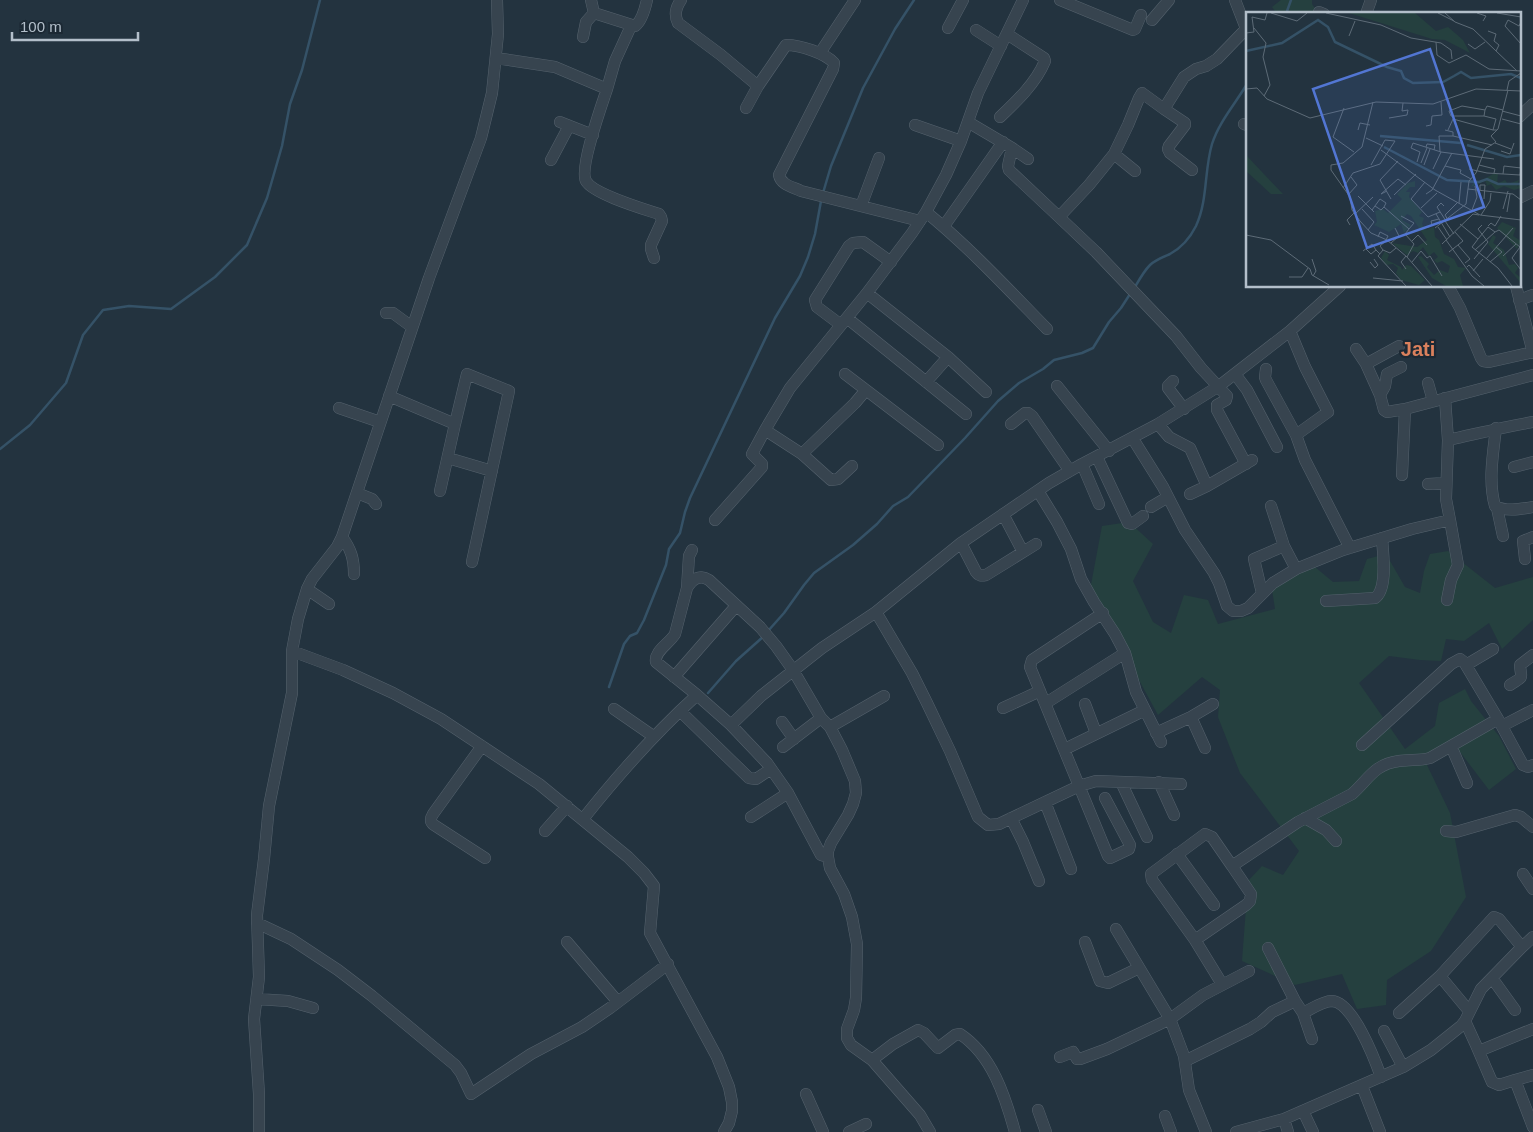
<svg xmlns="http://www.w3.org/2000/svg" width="1533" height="1132" viewBox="0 0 1533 1132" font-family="Helvetica,sans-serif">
  <rect width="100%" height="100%" fill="#23333f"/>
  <path fill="#25403f" d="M1281,0H1312V4L1319,14H1277L1272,7Z
    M1129,522L1153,544L1133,581L1153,622L1171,633L1184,595L1208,600L1218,624L1275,609L1271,583L1315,567L1333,582L1359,581L1367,559L1386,554L1405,587L1420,593L1424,571L1430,554L1448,551L1495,588L1533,577V620L1502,649L1489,623L1464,641L1446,639L1441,661L1420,660L1389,656L1359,683L1405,749L1435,726L1439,703L1465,689L1471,701L1499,736L1516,769L1489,790L1457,748L1427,754V765L1450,813L1466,897L1431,951L1387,980L1386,1005L1357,1009L1342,974L1295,985L1242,961L1248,881L1262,866L1283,875L1299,851L1240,773L1218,717L1220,690L1202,677L1158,715L1090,590L1102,526Z"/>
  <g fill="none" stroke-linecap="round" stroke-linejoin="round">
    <path stroke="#355267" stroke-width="2.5" d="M1286,14L1291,0
      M823,193L831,166L863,88L895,29L914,0
      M1135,287C1139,280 1144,271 1150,265C1155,260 1163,257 1170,254C1181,248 1190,238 1196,226C1208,200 1204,171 1212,144C1219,122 1235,104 1247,84
      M0,449L30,425L66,383L83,335L103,310L129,306L171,309L215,277L247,245L267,198L282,146L290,104L302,70L320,0
      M768,631L784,613L804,585L814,573L853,545L877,524L893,506L908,497L965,438L998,401L1019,383L1043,369L1054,360L1082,353L1093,348L1109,322L1121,308L1130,294
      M609,687L624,644L630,636L637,633L644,620L666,565L669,549L680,533L685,512L690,498L775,318L800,276L808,257L815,234L821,201
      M708,693L736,661L764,636"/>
    <g stroke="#55626d" stroke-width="12">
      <path id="minor" d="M591,0L594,13L635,26C642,21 645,9 647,0
        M681,0C676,7 674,15 678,23L721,55L758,86
        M1060,0L1133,30L1135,29L1141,15
        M1235,0L1247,31
        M1319,12L1324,14
        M1366,14L1371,0
        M1152,20L1169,0
        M948,28L963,0
        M976,30L1001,46
        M583,37L586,22L594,13
        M820,53L855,0
        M496,58L555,67L607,89C602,104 579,169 586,181C593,194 644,209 659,214L661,217L662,221L651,245V249L654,258
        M607,89L615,61L631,26
        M746,108L758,86L786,45C800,45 825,53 834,63L833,69L779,175C781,185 793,187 801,191L920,221
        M1164,109L1185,123V125L1169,146L1168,149L1170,153L1192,170
        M1000,117C1016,102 1036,83 1045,61L1044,58L1007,34
        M1519,117L1533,104
        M560,122L593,135
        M968,122L1012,148L1008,166L1009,170L1059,217L1089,185L1114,154L1128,125L1139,98L1142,93L1164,109L1184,77L1196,69L1206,66L1217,59L1246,29
        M1244,124L1247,125
        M915,125L961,141
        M1012,148L1028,159
        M1114,154L1135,171
        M551,160L569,126
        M1519,198L1533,191
        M861,206L879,158
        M926,212C969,247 1008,289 1047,329
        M1059,217L1096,252L1176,336L1201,368L1227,396L1226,400L1217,405V410L1246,464
        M944,226L1003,142
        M1448,286L1460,308L1481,358L1483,361L1489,362L1533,352
        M1516,286L1533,353
        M867,293L948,357L986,392
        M1519,300L1533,295
        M386,313H393L412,327
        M847,318L966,414
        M841,325L817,307L815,300L849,246L853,243L863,242L891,262
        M1290,331L1305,367L1328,412L1296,435
        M1399,346L1366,364L1380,395L1384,410L1387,412L1405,409L1533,375
        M1356,349L1366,364
        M1266,369L1265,377L1266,380L1296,435L1305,460L1350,548
        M845,374L866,390
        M1235,374L1247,390L1277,447
        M1173,381L1168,386V388L1184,409
        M926,382L948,357
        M1428,383L1433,401
        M1057,386L1109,451
        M1380,395L1385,386L1387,374L1401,367
        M389,396L455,424L467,374L509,391L472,562
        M339,408L380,422
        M1011,424L1025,413H1028L1032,416L1070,471
        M1158,424L1169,437L1190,448L1207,486L1252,460
        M1496,428C1493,454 1488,481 1495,506C1506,512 1521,509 1533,507
        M1133,439L1163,487L1185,530L1214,573L1219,583L1227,606L1233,611H1241L1248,608L1273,583L1296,569L1343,550L1412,529L1450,520L1446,499L1448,440L1445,398
        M1448,440C1476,434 1504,427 1533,422
        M938,445L866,390L855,403L802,454L765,430L790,388L867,293L912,233L926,212L946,175L961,141L978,93L1023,0
        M802,454L831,480L838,479L852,466
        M1097,457L1128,523L1132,524L1143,516
        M448,458L492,471
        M1082,464L1099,504
        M1514,467L1533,462
        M1402,475L1405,409
        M1428,484L1446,483
        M440,491L455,424
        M1038,491L1057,522L1071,549L1081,579L1094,602L1115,634L1125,653L1136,692L1161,742
        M357,493L372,499L376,504
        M1190,494L1207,486
        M1151,507L1168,497
        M1497,508L1503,536
        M1003,514L1023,552
        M715,520L762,467V464L752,454L765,430
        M342,537C351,549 354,559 354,574
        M961,543L976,572C979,576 981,576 986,575L1036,544
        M1284,546L1296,569
        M1525,559L1523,541L1533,537
        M687,588L689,556L692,550
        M307,589L329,604
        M1262,593L1254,559L1284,546L1271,506
        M1447,600L1451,580L1458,565L1450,520
        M1326,601L1375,598C1388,589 1383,553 1382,538
        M876,612L912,673L927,703L950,751L978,817L988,825L999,824L1079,786L1096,781L1181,784
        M1103,613L1032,660L1030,667L1108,856L1110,858L1129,849L1130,845L1105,798
        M292,651L343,670L393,693L441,719L539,784L628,857L644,873L654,886L650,933L717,1057L729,1087L732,1102V1111L729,1123L724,1132
        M1466,665L1493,649
        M674,677L736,606
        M1510,685C1525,675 1521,680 1520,665L1533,655
        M1046,703L1125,653
        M1085,704L1096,733
        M1003,708L1040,691
        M614,709L653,736
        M680,711L749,778L756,779L771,769
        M1191,717L1205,748
        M1498,719L1523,765L1528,767L1533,765
        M782,722L794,739
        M731,725L761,696L822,648L876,612L961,543L1049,483L1082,464L1158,424L1219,386L1290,331L1340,286
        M1502,726L1533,710
        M830,727L884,696
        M1156,733L1191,717L1213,704
        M482,746L433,814C430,819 430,822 434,825L485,858
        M1451,746L1467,783
        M783,747L821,718
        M1065,749L1145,710
        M1121,782L1147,837
        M1159,782L1174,815
        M1045,802L1071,869
        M751,817L788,793
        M1011,818L1023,842L1039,881
        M1305,818L1326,830L1336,841
        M583,819C618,775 655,733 697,695
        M545,831L567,806
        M1446,831L1456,832L1515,815L1521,817L1533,827
        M1177,854L1214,905
        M828,857L821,855L788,793L767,763L731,725L697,695L656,662C654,651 669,644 675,634L687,588C692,579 700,574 709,580L760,627L776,646L793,670L821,718L830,727L842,750L855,781L856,793L853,804L848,815L831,843L828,851V857L830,868L844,894L852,917L857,944L856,998L854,1010L847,1029V1038L851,1045L872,1060L920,1115L930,1132
        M1523,874L1533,889
        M257,923L291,939L338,970L372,996L455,1065L461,1073L471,1094L531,1054L582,1027L610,1008L668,964
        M1116,929L1170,1019L1184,1056L1189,1090L1206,1132
        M1195,940L1246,905L1250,901L1251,894L1232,866L1298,822L1352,794C1368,780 1374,764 1399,761C1410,759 1419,761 1430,758L1498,719L1464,662L1460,659L1451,664L1362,745
        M567,942L618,1002
        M1085,942L1100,981L1108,983L1139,968
        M1268,948L1295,1001
        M1492,978L1515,1010
        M1222,984L1195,940L1152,880L1151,874L1205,834L1212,837L1232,866
        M257,999L288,1001L313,1008
        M1469,1011L1440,976L1494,917L1499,919L1522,947
        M1303,1013L1312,1039
        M1399,1013L1440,976
        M1465,1021L1476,1045L1492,1082L1499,1085L1515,1080
        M1384,1031L1403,1067
        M1479,1051L1533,1029
        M1060,1057L1073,1052L1077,1059H1080L1107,1049L1170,1019L1203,995L1249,971
        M872,1060L893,1044L918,1030L924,1033L938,1048L955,1035L960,1034C992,1055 1005,1096 1015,1132
        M1185,1061L1250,1029L1261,1022L1272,1012L1295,1001L1303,1013C1311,1009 1323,1001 1332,1001C1353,1002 1375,1060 1381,1077
        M1533,1075L1515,1080L1533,1127
        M1362,1086L1380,1132
        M806,1094L823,1132
        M1038,1110L1046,1132
        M1303,1111L1313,1132
        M1165,1116L1171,1132
        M1284,1119L1288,1132
        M259,1132V1094L254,1019L259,977L257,915L264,859L269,806L292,693V651L298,619L307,589L312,579L337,547L342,537L429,278L481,138L492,93L498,34L497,0
        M849,1132L866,1124
        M1236,1132L1284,1119L1403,1067L1431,1050L1461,1026L1465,1021L1481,989L1522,947L1533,937"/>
    </g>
    <use href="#minor" stroke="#37444f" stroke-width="11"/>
  </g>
  <g text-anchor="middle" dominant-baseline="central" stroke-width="4.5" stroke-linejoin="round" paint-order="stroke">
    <g font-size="20" font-weight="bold" fill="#db815d" stroke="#1c2934">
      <text x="1418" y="349">Jati</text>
    </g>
  </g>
  <g transform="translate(1246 12)">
    <rect width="275" height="275" fill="#23333f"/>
    <path d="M103,1H169L190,19L202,15L217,28L224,41L199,28L186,27ZM0,143L16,160L37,182H25L0,159ZM247,162H252L251,172L259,168L262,172L273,168L271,175L275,171V176L268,178L258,174L250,178L245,172L236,176L241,173L239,169L225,175L228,169L233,170ZM169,169V175H164L160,180H164L163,185L176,200L173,204L178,206L176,212L180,218L188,215L189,225L193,228L198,242L208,247L212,255L220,256L214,263L217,274H200L186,266L172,245L175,244L183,252L181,255L188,263L194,258L202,261L204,254L196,249L191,251L188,248L192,245L188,240L183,244L177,235L172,241L167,239L161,243L146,231L171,235L181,228L165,204L161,202L156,208L165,213L158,221L155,212L143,220L128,213L131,210L129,199L137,197L142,201L156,187L151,182L162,171ZM256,210L270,216L267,224L275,229L271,237L251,216ZM247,223L250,225L247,231L258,238L263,253L269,252L272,256L269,261L275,266L274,270L242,232ZM139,239L143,243L141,248L155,255L156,258L160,253L165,254L179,268L173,273L155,268L150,261L152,256L147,252L140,253L135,246Z" fill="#25403f"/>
    <path fill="none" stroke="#355267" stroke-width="2.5" d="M0,39L36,31L72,8L82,15L89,30L141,55L155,59L158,66L167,71L197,70L208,64M208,64L215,60L225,66L265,62L275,66M134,124L215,131M221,133L261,145L275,143M138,135L201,168L233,170L241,167L252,172H275"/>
    <path fill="none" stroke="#5d6b77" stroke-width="1" d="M25,1L51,9L61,1M80,1L135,13L165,26L195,31L205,38L206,47M192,1L208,9M199,1L209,10L227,17L271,59M231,1L240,4L237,9M251,1L275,5M275,10L273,14L262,8L259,14L275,32M8,16L20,31L17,45L24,73L18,84M242,19L250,22L248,29L253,33L250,39M0,21L8,20L6,5L19,8L21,1M103,24L109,9M190,30L191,43L203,51L220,43L243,57L275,59M222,32L229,37L239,30M0,77L11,76L21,87L64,106L130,90L187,92L230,77L275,79M261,78L263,69L275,61M127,90L116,135L97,151L85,153V158L104,185L106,198L114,209L125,221L141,228L161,245L186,274M98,96L87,125L108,140M256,99L275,104M238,104H205L203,99L216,94L239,98M143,106L161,103L162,98L156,99L157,91M256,107L275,112M180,114L185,113L186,104L196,103L195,90M112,118L114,111L124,113M202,118L207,107L247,118M251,118H247L250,107L238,104L239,98L241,94L257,98M207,124L246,133M120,126L137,134M249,131L265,137M180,135L181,132L189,133L188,138M135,138L189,178L234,203L275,208M255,139L264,142L268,131M194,140L193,124H207V120L199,118M206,141L199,154L215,158L214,161L225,167M171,150L174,140L165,136L167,131L195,140L248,147M175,151L181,136M178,153L184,137M233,153L249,157L248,161M187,157L195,140M223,157L241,161L274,163L275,156L258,154L257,162M179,170L165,187L182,205L194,200M97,176L107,161L134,152L149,129L139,128L125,153M222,177L267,182L275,188M234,178V173H239L238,187M141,179L135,182L152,167L160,173M180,182L186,178L199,154M102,183L111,173L105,165M148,183L170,162M112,184L128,200M145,187L134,168L152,149M213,191L215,170M129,194L135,198L138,195L163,217L168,211L155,204M198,194L195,191L191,195L200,209M175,196L191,181M116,197L128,210L122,218M257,197L262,179M126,198L134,187L140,191L138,195M226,198L231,185L229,174M261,200L264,182M109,202L127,185M190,202L204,225M235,203L244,189L245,181M202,208L199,203L212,190M199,209L208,222M214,212L232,227L226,235L252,256L266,274M104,213L101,208L108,201M242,214L245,211L249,214L255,204M182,215L186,213L185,209L193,207M192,215L201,228M189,216L220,192L223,169L230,161L239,137L250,130L245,124L252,117L262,78M0,223L25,228L64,257L66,263L83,273M132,225L134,220L142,224L140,228M232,227L242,215L249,220L253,218L274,235L266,246L275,258M141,228L134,234L137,238L132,244L160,274M200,228L226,264L238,274M166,229L172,223L181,233M145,231L153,224L149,216M196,232L227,202L233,203M212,233L224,247L219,251M120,237L125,242L130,238L134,242M137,238L144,241L150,236M229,238L249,220M117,239L126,232L130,238M203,240L217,229L209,220M160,244L155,250L160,257M257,244L270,232M161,245L168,232L159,222L163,217M66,247L70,259L67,264M228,247L242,230L232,217L236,213M240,247L267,216M124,250L129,256L132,253L128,247M166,250L175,239L181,246L184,244L196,264M244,250L256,240L250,235M221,255L223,253L234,265M227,259L237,247M43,265H56L62,256M127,266L157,269"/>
    <path fill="#5276d3" fill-opacity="0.15" stroke="#5276d3" stroke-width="2.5" d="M184,37L238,195L121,236L67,77Z"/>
    <rect width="275" height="275" fill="none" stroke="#b3bfca" stroke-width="2.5"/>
  </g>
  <path d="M12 32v8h126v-8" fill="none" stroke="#b3bfca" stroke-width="2.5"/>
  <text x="20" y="32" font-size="15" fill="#b3bfca" stroke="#1c2934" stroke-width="4" paint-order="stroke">100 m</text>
</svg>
